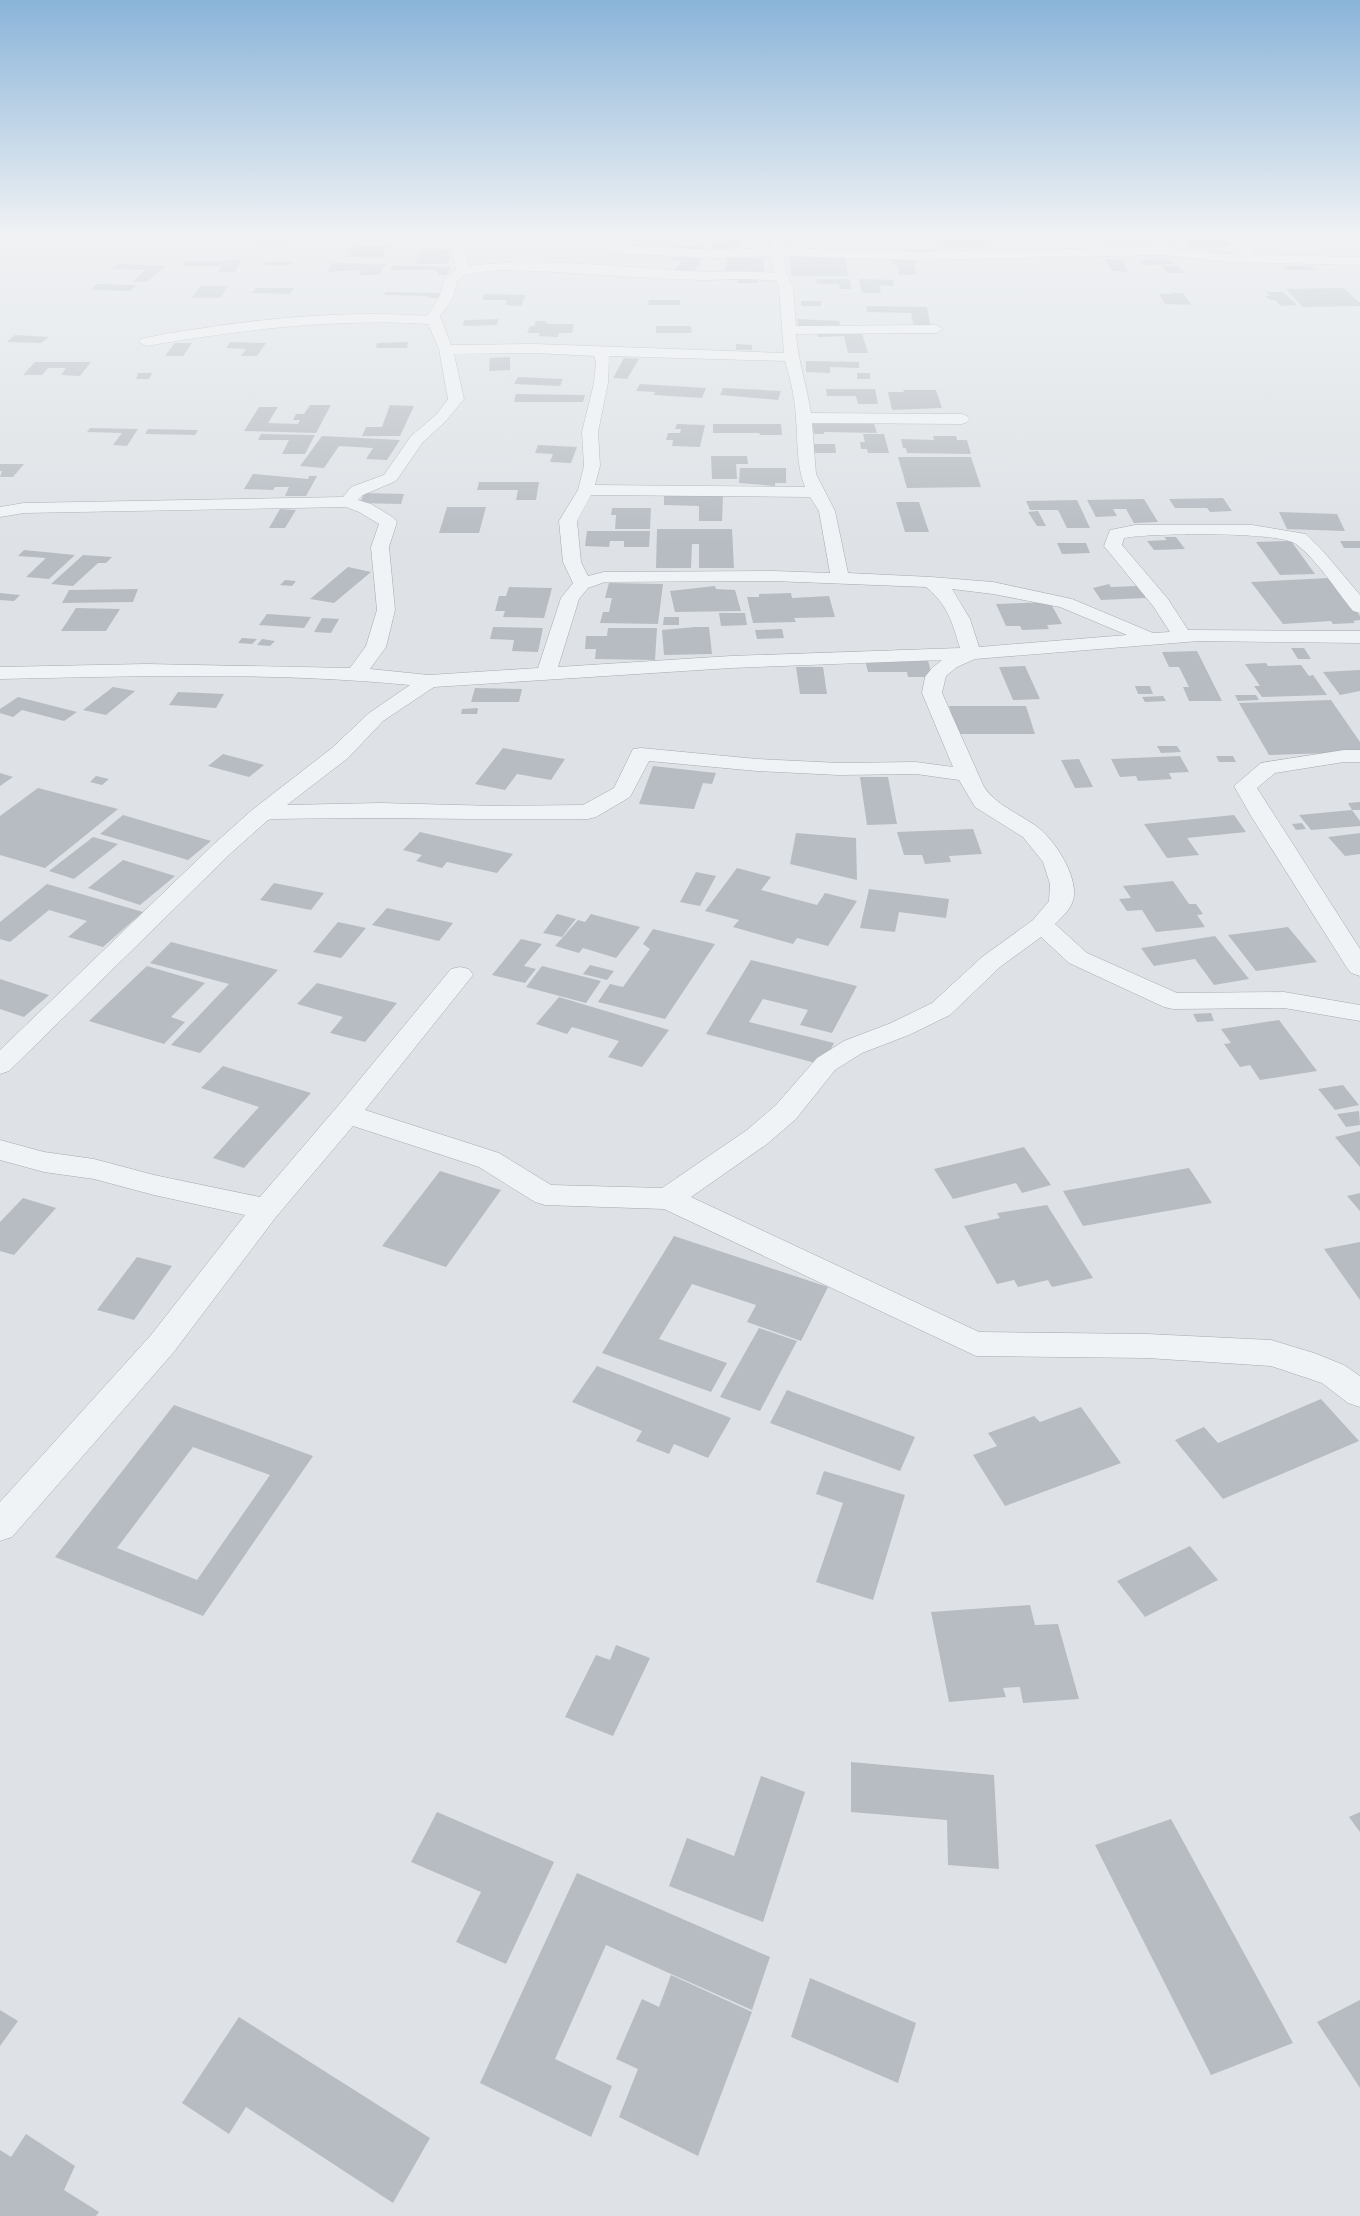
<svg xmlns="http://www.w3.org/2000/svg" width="1360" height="2216" viewBox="0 0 1360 2216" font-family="Arial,sans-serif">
  <rect width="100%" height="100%" fill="#dee2e6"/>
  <path fill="#b6bcc2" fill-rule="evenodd" d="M621,233H659V241H620Z
    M708,233H736L741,247L714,250Z
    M940,235L982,237L986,246L944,247Z
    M1183,238H1225L1232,246L1191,247Z
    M261,240L284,241L281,244L258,243Z
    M357,245L388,246L382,253H385L382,258L348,257L351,253H346Z
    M675,245H703V251H675Z
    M421,249H449L447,256H451L447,264H415Z
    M673,257L702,258L692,274L673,272L682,261L670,260Z
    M789,257H845L848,276H791Z
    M727,258H763L764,273L725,271Z
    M892,258L914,259L916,275H899L898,265H892Z
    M1105,259L1123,260L1128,272L1111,271Z
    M1170,259L1175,264L1144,265L1139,260Z
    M242,260L235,272H218L222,266H183L186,261Z
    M266,262H294L292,265H264Z
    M333,263L386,264L379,275H359L362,270L327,272Z
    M118,264L166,266L147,282H132L145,270L112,269Z
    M393,265L451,267L447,275H437L438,272L434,271L435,270H390Z
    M1178,266L1185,273H1168L1162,267Z
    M1283,266H1311L1315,270H1287Z
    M737,277H757L758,283H737Z
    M816,279H850L851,289H840L839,284H817Z
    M859,279L893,280L894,286L879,285L881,293H862Z
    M96,284L137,285L131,291L91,290Z
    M200,286H228L220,298H192Z
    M256,288H294L290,294L251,293Z
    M1343,288L1360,303V306L1303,307L1286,289Z
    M386,292L440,293L438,298H427L428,296L384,295Z
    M1266,292H1283L1297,305L1281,306L1275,300H1270L1265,296H1270Z
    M1171,293H1183L1191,305L1165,304L1159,294H1172Z
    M485,294L526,295L521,306L505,305L507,300H482Z
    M649,300H680V305H648Z
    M801,301H821V306H801Z
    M866,306L927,307L931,328H914L911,313L867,312Z
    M498,319L497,325L463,326L464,320Z
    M797,319L839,321L841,327H799Z
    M536,321H546V323L549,324H574L572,333H559L558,337L539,336L540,333H527L530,326H534Z
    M656,326H691L692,333H656Z
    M816,330H861L868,353H848L844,336L818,337Z
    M15,335L49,337L41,343L7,342Z
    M230,342L266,343L257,356H241L246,349L226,348Z
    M408,342L407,348H376L377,343Z
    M175,343H192L183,356H165Z
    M736,344L752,345V350H736Z
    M510,357V370L489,371L490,358Z
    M624,358L639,359L627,379L613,378Z
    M806,361L859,362V368L830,367V373L806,372Z
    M35,362H91L80,376L61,375L66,368H48L42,375H23Z
    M138,373H152L149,379H136Z
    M857,373H870V379H857Z
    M518,377L563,379L560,386L514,384Z
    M640,384L706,388L702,398L654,395L655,392L636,391Z
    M723,388L781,391L778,400L720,395Z
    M826,389H875L878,404H858L856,396H827Z
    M903,390H936L942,408L892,410L888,392H904Z
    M516,394L585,395L583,402H514Z
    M310,405H331L316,433L244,431L259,407H278L268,423L298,424L300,420H293L296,414H304Z
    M390,405L414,406L400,436H362L366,427H382Z
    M677,424L705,425L700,447L672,446L673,440H666L668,433H680L681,429H675Z
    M713,424H781L782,435H760L759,433H713Z
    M812,424H874L877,433L824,432V434H814Z
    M90,428L138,429L127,446L113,445L122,433L87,432Z
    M148,429L198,430L195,435L145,434Z
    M261,434L315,435L305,454H282L289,440H258Z
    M863,434H884L889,453H868L867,449H861L860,442H865Z
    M322,436L400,440L387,460L366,459L373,448L339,446L324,468L300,466Z
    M933,436H956L957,440H967L971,454L907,453L906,448H903L901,439L934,440Z
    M812,444H835L836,453H813Z
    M538,445L577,447L571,463L550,462L553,454L535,453Z
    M711,456H747L748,464H736L737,479H712Z
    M898,457H971L981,487L907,488Z
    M0,464H24L13,477H0L2,471H0Z
    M740,468H786V483H775V486L739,483Z
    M253,474L308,479L309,476H317L306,496H285L289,487H275L273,490L244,489Z
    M479,482H539L536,500H516L518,490H477Z
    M364,493L404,494L401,504L360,503Z
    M664,496H723L722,521H699V506L664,505Z
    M1223,498L1232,511L1210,512L1207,508H1175L1169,499Z
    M1144,499L1158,522L1134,523L1126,509H1113L1117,516L1096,517L1087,500Z
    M1077,500L1090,528H1067L1058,510H1030L1026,501Z
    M896,502H919L929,532H905Z
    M447,507H486L479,533H439Z
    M612,508H651L650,529H615L616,515H611Z
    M280,509L296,510L285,528H269Z
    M1038,511L1046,526H1037L1028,512Z
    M1279,512L1337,514L1345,531L1287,529Z
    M657,529H732L734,568H699V544H692L691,568H656Z
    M587,531H650L649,547H624V541H610L609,547L585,546Z
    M1164,537H1176L1185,549L1154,550L1147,541L1167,540Z
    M1291,541L1315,574L1280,575L1256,542Z
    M1340,541H1360V548H1344Z
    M1057,543H1086L1090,553L1062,554Z
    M24,550L75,555L49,579L26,577L46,558L18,556Z
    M83,555L112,557L106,563H98L73,586L51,584Z
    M348,567L371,572L334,603L310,599Z
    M1329,578L1360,616V620L1353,621L1355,623L1333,624L1331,621L1283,624L1251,582Z
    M285,580L296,581L292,586L280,585Z
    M609,583L663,584L658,624L600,623L603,612H609L612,598H605Z
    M1109,584L1111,587L1137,586L1146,598L1101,600L1093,588Z
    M715,586L716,589L735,590L741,611L675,612L670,591Z
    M509,587L552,588L544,618L503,617L505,611H495L499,596H506Z
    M138,589L133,602L62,603L69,590Z
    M0,593L20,595L14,601L0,600Z
    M791,593L792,598L829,596L835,617L794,618L796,622L753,623L747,597H759V594Z
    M1050,602L1062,624L1047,625L1049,629L1022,630L1020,626H1006L996,604Z
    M76,608L120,609L106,631H61Z
    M719,613H745L747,625L721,626Z
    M267,614L311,617L304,628L259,625Z
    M664,617H679V625H663Z
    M322,618L339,619L331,633L314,632Z
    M493,627L543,628L538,652L512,651L514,640L490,639Z
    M695,627H709L712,654L664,655L662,630Z
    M608,628H657L655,660L595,659L596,649H585L586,636H607Z
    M782,629L784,638L757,639L755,630Z
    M242,638L257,639L252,644L238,643Z
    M262,639L275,641L270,646L257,645Z
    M1291,648H1304L1311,659H1298Z
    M1197,651L1222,701H1189L1183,687H1189L1179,667H1169L1162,652Z
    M865,660H928L932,677H908L907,672H868Z
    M1266,663L1268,666L1301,665L1309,676L1313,675L1327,695L1262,697L1254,686H1260L1245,664Z
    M1025,666L1040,699L1013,700L999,667Z
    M796,667H823L827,694H800Z
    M1360,670V691L1340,695L1323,672Z
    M1135,686H1150L1153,694H1138Z
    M113,687L135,691L106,715L83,710Z
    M475,688L522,689L519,702H471Z
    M178,692L224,694L216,708L169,705Z
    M1235,695H1256L1259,700L1238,701Z
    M1163,696L1166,701L1145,702L1142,697Z
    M18,697L77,712L64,721L22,710L13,717L0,713V709Z
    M1331,700L1360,742V752L1269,755L1239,703Z
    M949,706H1026L1035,734H956Z
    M478,708L477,714H461L462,709Z
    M1157,746H1177L1181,752L1161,753Z
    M503,748L565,759L551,780L517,774L505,790L475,784Z
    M223,754L264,765L249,777L208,766Z
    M1180,756L1189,772L1169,773L1172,779L1138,781L1136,776L1120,777L1111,759Z
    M1216,756H1233L1236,762H1219Z
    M1079,759L1093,787L1075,788L1061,760Z
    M653,766L716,773L712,784L703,783L694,809L639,804Z
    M0,773L13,777L0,786Z
    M96,776L109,779L102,785L90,782Z
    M860,777H888L897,824L867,825Z
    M38,788L118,809L45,868L0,855V816Z
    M1360,802V810H1352L1348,803Z
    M1352,810L1360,821V826L1311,830L1299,815Z
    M123,815L211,841L188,860L100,834Z
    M1234,815L1246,832L1187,838L1199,855L1167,858L1144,824Z
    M1302,823L1306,829L1296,830L1292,824Z
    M973,829L982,854L949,856L951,862L925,864L922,855H904L897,832Z
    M420,832L513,854L497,873L447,862L442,868L416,861L422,855L403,850Z
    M796,833L856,838L857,880L790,864Z
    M1360,833V854L1345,856L1328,837Z
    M93,837L118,844L74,879L49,871Z
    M123,860L175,876L140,905L88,888Z
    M737,868L771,877L761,890L817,905L825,893L857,901L828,946L797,938L793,944L733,927L739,920L705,911Z
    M696,872L716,876L700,906L680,902Z
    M1173,881L1189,904H1196L1203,914L1197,915L1205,927L1156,932L1142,910L1127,911L1119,899L1131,898L1123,886Z
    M274,883L324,893L311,910L260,900Z
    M47,884L143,912L103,947L68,937L87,921L49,910L10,942L0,939V922Z
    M869,889L949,899L946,918L899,912L895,932L860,928Z
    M387,908L453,923L439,941L372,925Z
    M557,914L576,919L562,937L543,933Z
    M591,914L640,927L616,958L583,948L579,953L555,946L578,920L585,922Z
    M338,922L366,928L341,958L313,952Z
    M1288,927L1317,962L1256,971L1228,935Z
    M653,929L715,944L665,1019L598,1002L610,984L623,987L650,949L643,944Z
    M1215,936L1249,979L1214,985L1195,959L1154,966L1141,948Z
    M521,939L542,944L524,966L536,969L525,983L492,975Z
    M171,942L278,970L200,1053L171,1045L229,984L150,963Z
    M751,960L857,986L832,1033L800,1025L808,1010L763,999L749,1022L834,1043L823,1065L706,1034Z
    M590,965L614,971L607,980L583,974Z
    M147,966L205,983L171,1017L185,1022L164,1044L89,1021Z
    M542,966L601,981L586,1003L526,987Z
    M0,979L49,995L24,1017L0,1009Z
    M317,983L397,1003L365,1042L330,1033L343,1017L297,1004Z
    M559,997L669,1030L642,1067L608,1057L619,1041L572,1027L567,1034L536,1024Z
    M1211,1013L1214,1021L1197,1022L1193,1014Z
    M1279,1020L1317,1071L1260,1080L1250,1065L1240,1067L1224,1044L1231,1043L1221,1029Z
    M223,1066L311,1093L244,1168L213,1158L259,1107L201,1088Z
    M1343,1085L1359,1105L1335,1110L1318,1089Z
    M1359,1111L1360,1125L1346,1127L1337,1114Z
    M1360,1131V1167L1335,1137Z
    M1024,1147L1051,1185L1022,1193L1016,1183L953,1199L934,1169Z
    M1189,1168L1212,1203L1083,1226L1063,1191Z
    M440,1171L501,1190L446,1267L382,1246Z
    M1360,1193V1211L1347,1196Z
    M23,1198L56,1208L14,1255L0,1251V1222Z
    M1047,1205L1093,1278L1052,1287L1048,1280L1018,1287L1014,1280L997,1284L964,1226L1000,1218L997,1213Z
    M674,1236L828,1287L801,1341L747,1322L756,1305L692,1284L659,1339L727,1363L711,1392L602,1353Z
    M1360,1242V1300L1324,1249Z
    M137,1257L172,1266L134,1320L97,1310Z
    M759,1328L797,1341L760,1411L720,1397Z
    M597,1366L731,1418L708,1458L674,1444L669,1454L636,1441L642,1431L572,1402Z
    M787,1390L915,1437L900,1471L770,1423Z
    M1321,1399L1359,1441L1223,1499L1175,1440L1204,1427L1218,1443Z
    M174,1405L313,1456L203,1616L55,1557ZM193,1447L270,1475L197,1580L117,1548Z
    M1081,1407L1121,1463L1005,1506L973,1455L997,1446L988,1433L1034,1416L1040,1422Z
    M824,1471L905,1495L873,1600L816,1582L843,1503L816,1494Z
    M1190,1546L1218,1580L1145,1617L1117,1581Z
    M1030,1605L1035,1625L1058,1624L1079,1699L1023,1703L1020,1687L1003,1688L1006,1697L949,1702L931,1612Z
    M616,1645L650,1658L613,1736L565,1717L596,1655L610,1660Z
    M851,1762L994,1775L999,1869L948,1865L947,1820L851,1812Z
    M761,1776L805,1792L763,1922L669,1886L687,1838L734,1856Z
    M437,1812L554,1862L506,1964L456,1942L481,1892L411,1862Z
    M1360,1812V1832L1349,1817Z
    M1171,1819L1293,2043L1211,2075L1095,1845Z
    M577,1873L770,1957L752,2010L606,1945L555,2059L612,2086L591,2137L480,2083Z
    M671,1975L752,2012L698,2156L619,2117L638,2069L616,2059L642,1999L659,2007Z
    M810,1978L916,2023L898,2083L791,2037Z
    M1360,2000V2088L1317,2022Z
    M0,2010L18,2021L0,2046Z
    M239,2017L430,2138L393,2203L246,2107L229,2134L182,2103Z
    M26,2134L75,2166L64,2190L99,2212L96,2216H0V2150L11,2157Z"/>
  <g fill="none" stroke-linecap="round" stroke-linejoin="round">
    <g stroke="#a4aaaf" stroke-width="1">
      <path id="minor" d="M462,233H474L465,252L468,266C540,257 614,267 686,271C715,273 744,270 774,273L771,256L717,258L625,254L607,251L605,248L611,233H623L618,245L717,250L771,248L774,233H784V248L917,252L1161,247L1241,255L1220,233H1233L1256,255L1360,257V265L1229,262L1161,255L917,260L784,256L786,273L793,288L796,326L936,325L943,329L936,333L796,334C798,361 807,387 811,413L962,414L967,416L970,419L967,422L962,424L812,423L816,474L835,511L848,573L931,577L993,582L1072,599L1153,633L1170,632L1153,606L1104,546L1110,530L1135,525H1252L1306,534L1323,551L1360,595V613L1353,611C1336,590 1317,560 1296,544C1279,531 1148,533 1124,538L1122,545L1168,599L1188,630L1360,631V643L1199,641L975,659L957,667L946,676L942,693L984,787C996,805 1018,813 1036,826C1054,838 1082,881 1072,903C1069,911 1061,918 1055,924L1087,953L1177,993L1284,992L1360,1005V1021L1284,1008L1173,1009L1164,1007L1069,963L1041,937L1000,967L950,1015L909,1035L862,1053L835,1070L796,1119L767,1144L691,1197L979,1332L1147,1334L1271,1340L1314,1353L1344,1365L1360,1376V1407L1348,1403L1322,1383L1271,1366L1147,1358L976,1356L664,1209L545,1205L535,1202L479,1167L353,1126L276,1217L173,1353L12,1537L0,1541V1502L151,1335L245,1215L154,1195L94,1179L44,1172L0,1160V1140L44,1152L94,1159L154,1175L260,1197L337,1107L451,969L460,967L469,969L473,975L365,1110L499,1153L551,1185L662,1188L747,1130L776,1105L817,1058L844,1041L891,1023L932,1003L982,957L1033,920L1049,901L1050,884L1043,862L1023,837L975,807L959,780L916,774L839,775L757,771L649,761L630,797L596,817L588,819C483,820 377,817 272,819L268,820L230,854L9,1071L0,1074V1050L214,844L252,810L332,748L369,713L410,685C274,672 136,676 0,679V667L146,664L350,668L366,646L377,610L371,547L379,524L359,512L346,507L24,513L0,517V507L24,503L343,497L351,487L384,475L411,436L436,415L448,399L439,349L428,324C333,318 240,330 146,346L139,342L141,339C166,333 192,330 217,326C287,316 356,311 427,316L439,298L445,279L456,270L453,252ZM500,270C567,271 633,278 700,280C726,280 751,278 777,281L779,288L784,353L535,344L451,345L440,316L453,298L457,281L466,274ZM535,353L594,356L596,362L594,383L582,432L584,466L578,490L559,521L563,562L573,583L561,598L538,668L429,675L370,669L386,647L395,610L389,547L397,522L394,518L371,504L358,500L363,495L396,481L423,442L446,421L464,399L454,354ZM609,356L785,361C791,380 795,399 796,418C798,442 796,464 805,487L595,485L600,466L598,432L608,383ZM591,495L810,497L819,511L830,573L773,571L604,572L588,576L581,562L577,521ZM773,581L926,587C948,605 952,622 960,648L731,656L558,667L579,599L588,588L605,582ZM952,589L993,594L1060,607L1127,635L979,647L970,619ZM942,660L932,668L925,677L922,693L953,767L916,762L839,763L757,759L641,748L633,749L614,788L583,805L497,806L380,803L287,805L348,758L383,721L434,687L731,668Z
        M1344,750H1360V762H1344L1275,773L1257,788L1360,949V976L1351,973L1347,968L1251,816L1234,786L1261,763Z"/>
    </g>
    <use href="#minor" fill="#f0f3f5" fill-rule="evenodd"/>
  </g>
  <linearGradient id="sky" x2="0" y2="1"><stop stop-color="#8ab4d9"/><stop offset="0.43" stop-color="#f0f2f4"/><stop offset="1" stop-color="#f0f2f4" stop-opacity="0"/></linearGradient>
  <rect width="1360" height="543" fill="url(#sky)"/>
</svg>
